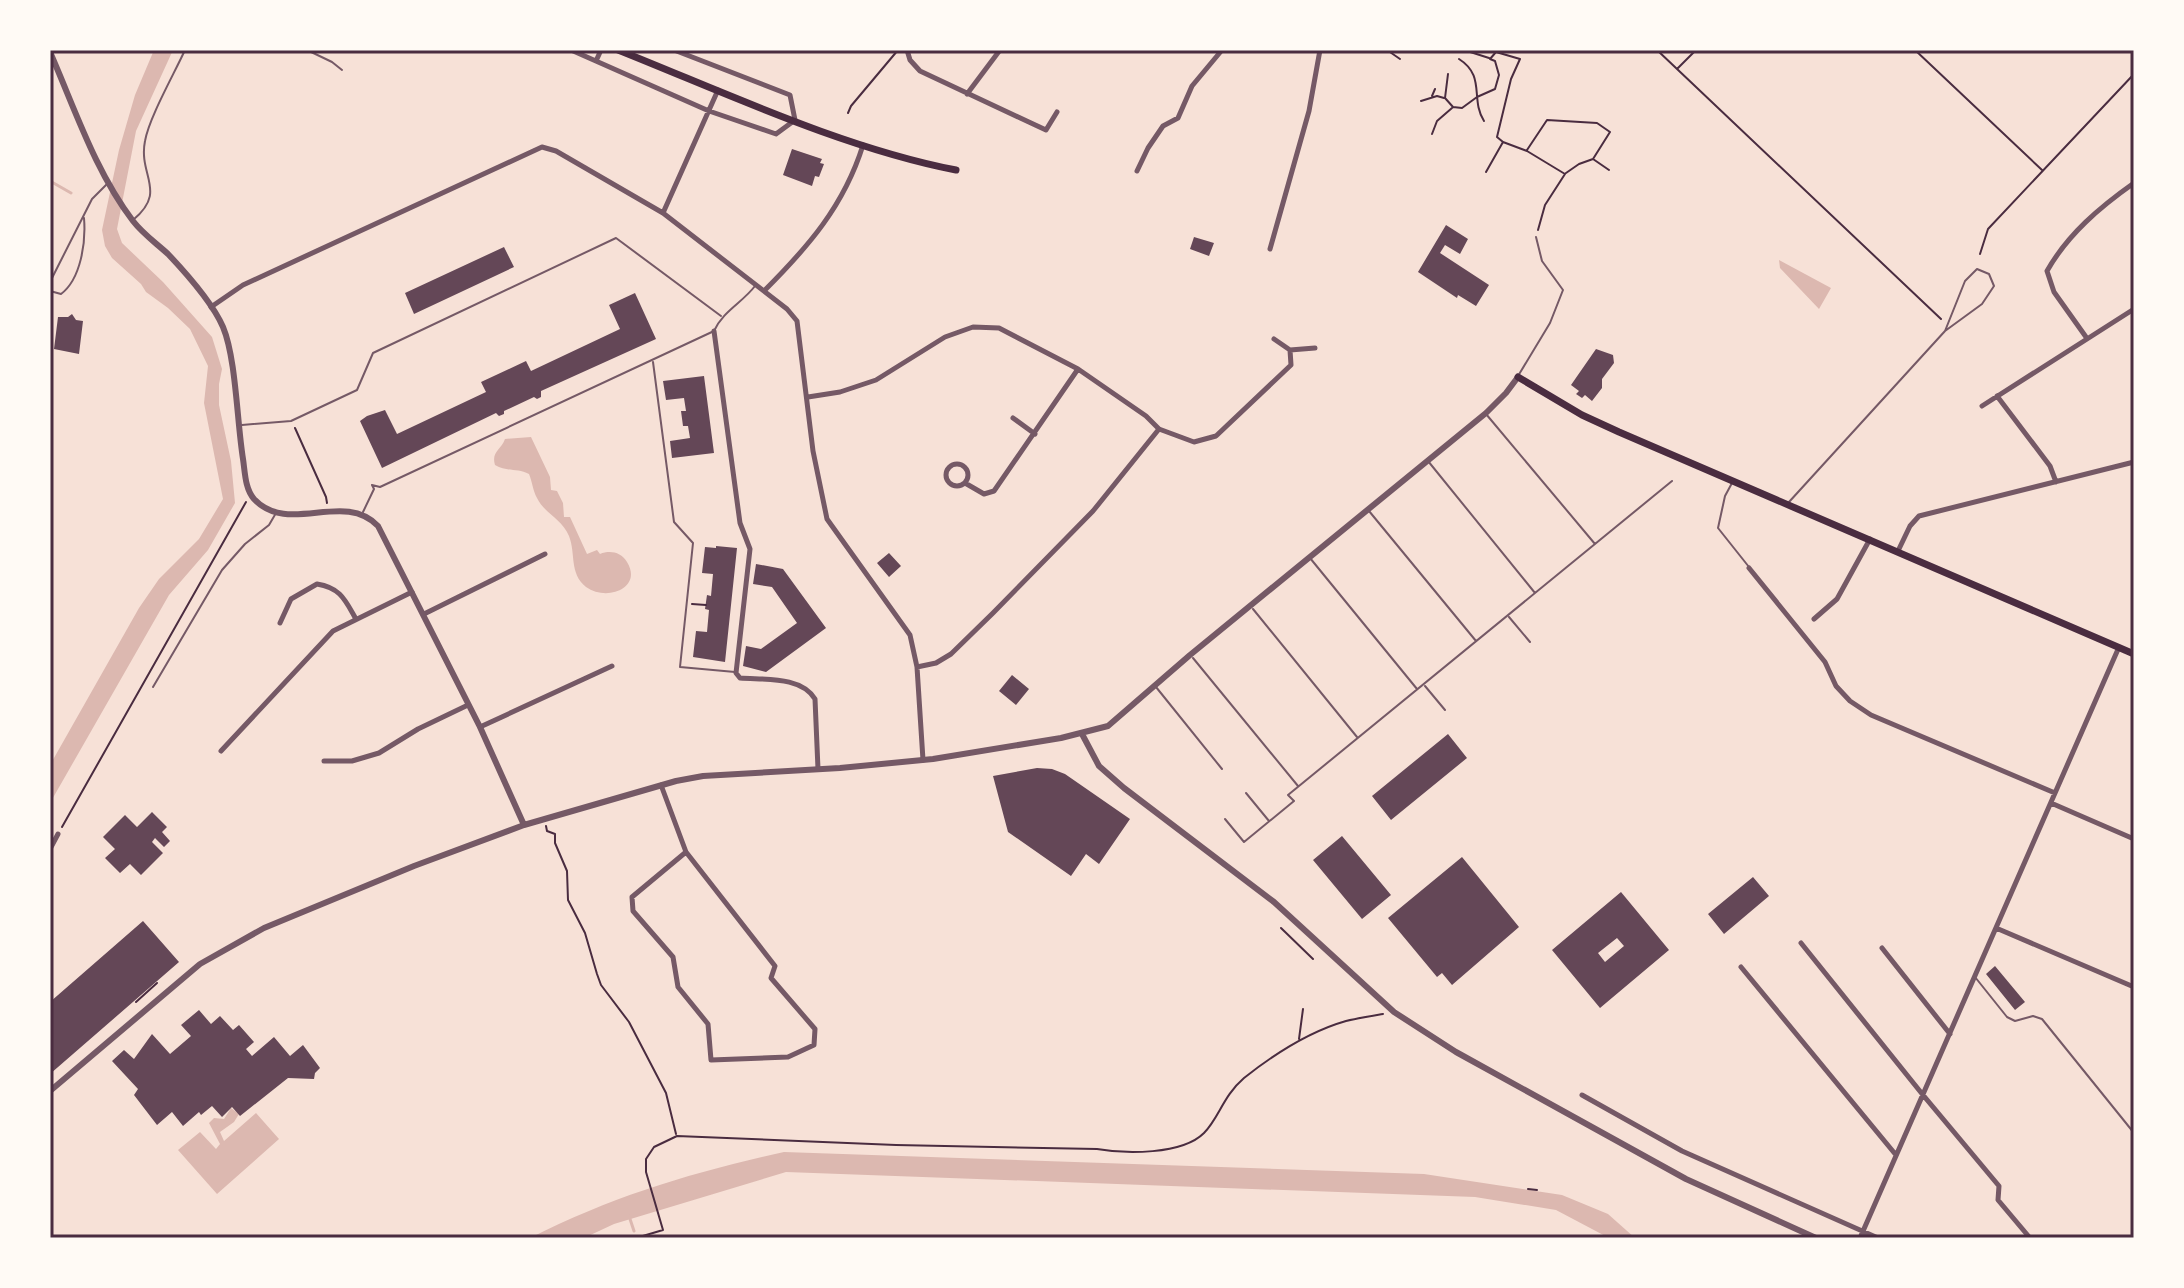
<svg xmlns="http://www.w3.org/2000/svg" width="2184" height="1288" viewBox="0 0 2184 1288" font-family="Poppins,sans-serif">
  <rect width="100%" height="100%" fill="#f7e1d7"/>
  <path fill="#dcb8b0" d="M154,50H173L136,131L117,229L122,243L163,282L212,337L222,369L219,384V405L231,461L235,503L208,550L169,595L50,803V765L139,608L159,579L199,539L223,499L204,403L208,366L190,329L168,308L146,292L141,284L112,258L105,246L102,230L119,150L135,95Z
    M1779,260L1831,288L1819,309L1780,268Z
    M531,437L550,477L551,490L557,491L563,503L564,517H570L587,554L597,550L600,554C610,550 621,552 627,562C643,588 607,602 586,587C569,573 576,554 569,536C562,519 544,513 537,498C533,491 532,481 529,474C517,468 507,472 495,465C491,452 501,450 505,439Z
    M231,1108L239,1114L234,1122L220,1132L224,1141L256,1113L279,1139L217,1194L178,1150L200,1132L216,1149L220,1144L209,1123L214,1118L224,1119Z
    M784,1152L1424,1174L1562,1195L1608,1214L1635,1238H1609L1556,1210L1475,1197L786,1172L614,1224L584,1238H530C616,1195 691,1173 784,1152Z"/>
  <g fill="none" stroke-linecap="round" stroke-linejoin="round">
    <path stroke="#dcb8b0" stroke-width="3" d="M50,181L71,193
      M629,1216L634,1231"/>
  </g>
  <path fill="#644757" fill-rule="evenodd" d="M792,149L822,159L820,163L824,164L819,177L815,176L812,186L783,175Z
    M1446,225L1468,239L1460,254L1445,245L1440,253L1489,285L1476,306L1458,295L1457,298L1418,272Z
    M1194,237L1214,243L1209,256L1190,249Z
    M504,247L514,267L414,314L405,293Z
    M635,293L656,339L541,391V397L537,399L534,397L504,411V414L499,416L496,413L382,468L360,421L367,416L385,410L397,434L486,392L481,382L526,361L531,371L620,329L609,305Z
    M72,314L76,320L83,321L79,354L54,349L58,317H68Z
    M1596,349L1613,355L1614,363L1602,379V388L1592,401L1585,395L1582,398L1576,394L1579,391L1571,385Z
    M704,376L714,453L672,458L670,441L690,438L688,426H683L681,411H686L684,398L666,400L663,381Z
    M716,546L737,548L725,662L693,657L696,631L707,632L709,610L705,609L707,595L711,596L713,574L702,573L705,547L716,548Z
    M889,553L901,566L889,577L877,563Z
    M756,564L783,569L826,628L766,672L743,666L746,646L761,649L797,623L772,587L753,584Z
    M1012,675L1029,689L1016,705L999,691Z
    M1448,734L1467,758L1391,820L1372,796Z
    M1037,768L1052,769L1065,774L1130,819L1099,864L1086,854L1071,876L1008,832L993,776Z
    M152,812L167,827L162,832L170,841L164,847L155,838L152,842L163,853L141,875L130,864L120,873L105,858L115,849L103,837L125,815L137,827Z
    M1342,836L1391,895L1362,919L1313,860Z
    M1462,857L1519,927L1452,985L1442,973L1437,977L1388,918Z
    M1753,877L1769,896L1724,934L1708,914Z
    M1621,892L1669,950L1600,1008L1552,950ZM1617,938L1624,946L1605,962L1598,953Z
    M143,921L179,962L50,1074V1002Z
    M1995,966L2025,1002L2015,1010L1986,974Z
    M199,1010L211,1024L220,1016L233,1030L239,1025L254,1042L246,1049L252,1056L274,1037L290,1056L303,1045L320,1068L315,1073L314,1079L288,1078L240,1116L232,1107L222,1117L212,1106L201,1115L199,1112L183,1126L172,1112L157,1125L134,1095L138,1089L112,1061L124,1050L134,1059L152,1034L170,1054L191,1036L181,1025Z"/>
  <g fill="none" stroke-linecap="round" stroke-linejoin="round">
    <path stroke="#4a2c40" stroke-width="2" d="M1387,50L1400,59
      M1464,50L1489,58
      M1657,50L1941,319
      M1915,50L2042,170
      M1459,59C1486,76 1470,99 1484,121
      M1678,68L1696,50
      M1448,74L1445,98L1453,107L1462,108L1477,97L1495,89L1499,75L1495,61L1490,59L1496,52L1520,59L1511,79L1497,137L1503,142
      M1432,96L1435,89
      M1421,101L1437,96L1444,98
      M848,113L851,106L898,50
      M1432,134L1437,121L1452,108
      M1527,150L1547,120L1597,123L1610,132L1593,159
      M1486,172L1503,142L1527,151L1565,174L1545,205L1538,230
      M1566,173L1579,164L1593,159L1609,170
      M1980,254L1988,229L2134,74
      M295,428L326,497L327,503
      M692,604L706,605
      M546,826L547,831L555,834V843L567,871L568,900L585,933L597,974L601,985L629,1022L666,1093L676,1134
      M62,827L246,502
      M1281,928L1313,959
      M136,1002L157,983
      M1299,1039L1303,1009
      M1528,1189L1537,1190
      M636,1238L663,1230L646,1172V1159L654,1147L677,1136L896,1145L1097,1149C1125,1154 1182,1155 1204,1133C1219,1118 1223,1096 1244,1078C1273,1055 1311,1031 1346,1021C1358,1018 1371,1016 1383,1014"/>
    <path stroke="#755966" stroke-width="2" d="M307,50L332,62L342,70
      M133,220C168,191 138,176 145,141C149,118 174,74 185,50
      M50,282L92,199L107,184
      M50,291L61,294C81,279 86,242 84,218
      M653,362L674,522L693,543L680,667L735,672
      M1518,376L1550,323L1563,290L1542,261L1536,237
      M1486,414L1595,544
      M242,425L291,421L357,390L373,353L616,238L721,316
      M1428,461L1535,593
      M1732,483L1725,496L1718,528L1749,567
      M1789,502L1945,331L1982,304L1994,286L1989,274L1977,269L1965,281L1945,331
      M1369,511L1476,641
      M363,512L374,489L372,485L380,487L714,331C723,311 742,303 755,286
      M1310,558L1417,689
      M1253,609L1357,737
      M1509,617L1530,642
      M1193,658L1298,786
      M1425,686L1445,710
      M153,687L222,570L245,544L269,525L276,513
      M1156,687L1222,769
      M1246,793L1269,821
      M1225,819L1244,842L1294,801L1288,795L1672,481
      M1975,977L2007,1017L2015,1021L2033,1016L2042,1019L2134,1133"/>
    <path stroke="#755966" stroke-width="5" d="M571,50L709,111L776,134L795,120L790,95L674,50
      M907,50L910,60L920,71L1046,130L1057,112
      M596,61L601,50
      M967,94L1000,50
      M1137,171L1148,148L1163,126L1178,118L1192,86L1222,50
      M663,213L718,90
      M1270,249L1309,111L1320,50
      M764,291C808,247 844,206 863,145
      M211,307L243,285L542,147L556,151L663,213L787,309L797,321L813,451L827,519L910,635L917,667L923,760
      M714,331L740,523L750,549L736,673L740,678C765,680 801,676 815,699L818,769
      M2086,337L2054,292L2047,271C2068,234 2100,207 2134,183
      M1274,339L1290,350
      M1997,396L2050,466L2056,482
      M808,397L840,392L876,380L945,337L973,327L999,328L1078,369L1146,416L1159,429L1093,511L993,613L951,654L936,663L917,667
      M1982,406L2134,309
      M1013,418L1035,434
      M1159,429L1194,442L1216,436L1291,365L1290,350L1315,348
      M946 475a11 11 0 1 1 22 0a11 11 0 1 1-22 0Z
      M965,483L984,494L994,491L1078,369
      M1898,551L1910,526L1919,516L2134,462
      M1749,568L1825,662L1836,686L1850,701L1871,715L2055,793
      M424,614L545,554
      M1814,619L1837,599L1870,539
      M280,623L291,599L317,584C341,588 345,600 356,619
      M480,727L612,666
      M221,751L333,631L412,592
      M324,761H352L379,753L418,729L468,705
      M661,785L686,852L775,966L771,978L815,1029L814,1045L788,1057L711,1060L708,1024L678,987L673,957L633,911L632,897L686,852
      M2051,803L2134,839
      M50,849L58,834
      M1996,928L2134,987
      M1801,943L1923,1095L1999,1186L1998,1200L2030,1238
      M1882,948L1950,1034
      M1741,967L1896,1155
      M1582,1095L1682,1151L1878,1238
      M1860,1238L2119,647"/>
    <path stroke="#755966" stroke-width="6" d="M50,52C75,109 95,171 133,221C143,234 156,243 168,254C185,272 213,304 223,327C236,358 237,422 243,459C245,472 245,489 254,499C289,536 343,490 378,526L480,727L524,825
      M1082,734L1099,766L1124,788L1274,902L1394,1012L1456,1052L1686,1179L1816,1238
      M50,1091L200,964L264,928L414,866L524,825L676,781L703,776L840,768L933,759L1061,738L1108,726L1190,655L1486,413L1506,393L1518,377"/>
    <path stroke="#4a2c40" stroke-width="7" d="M618,50C726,93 843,148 956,170
      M1518,377L1582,415L1619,432L2134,654"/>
  </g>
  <rect width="2184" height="1288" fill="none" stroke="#fffaf5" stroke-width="104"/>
  <rect x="52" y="52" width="2080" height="1184" fill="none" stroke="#4a2c40" stroke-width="3"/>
</svg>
